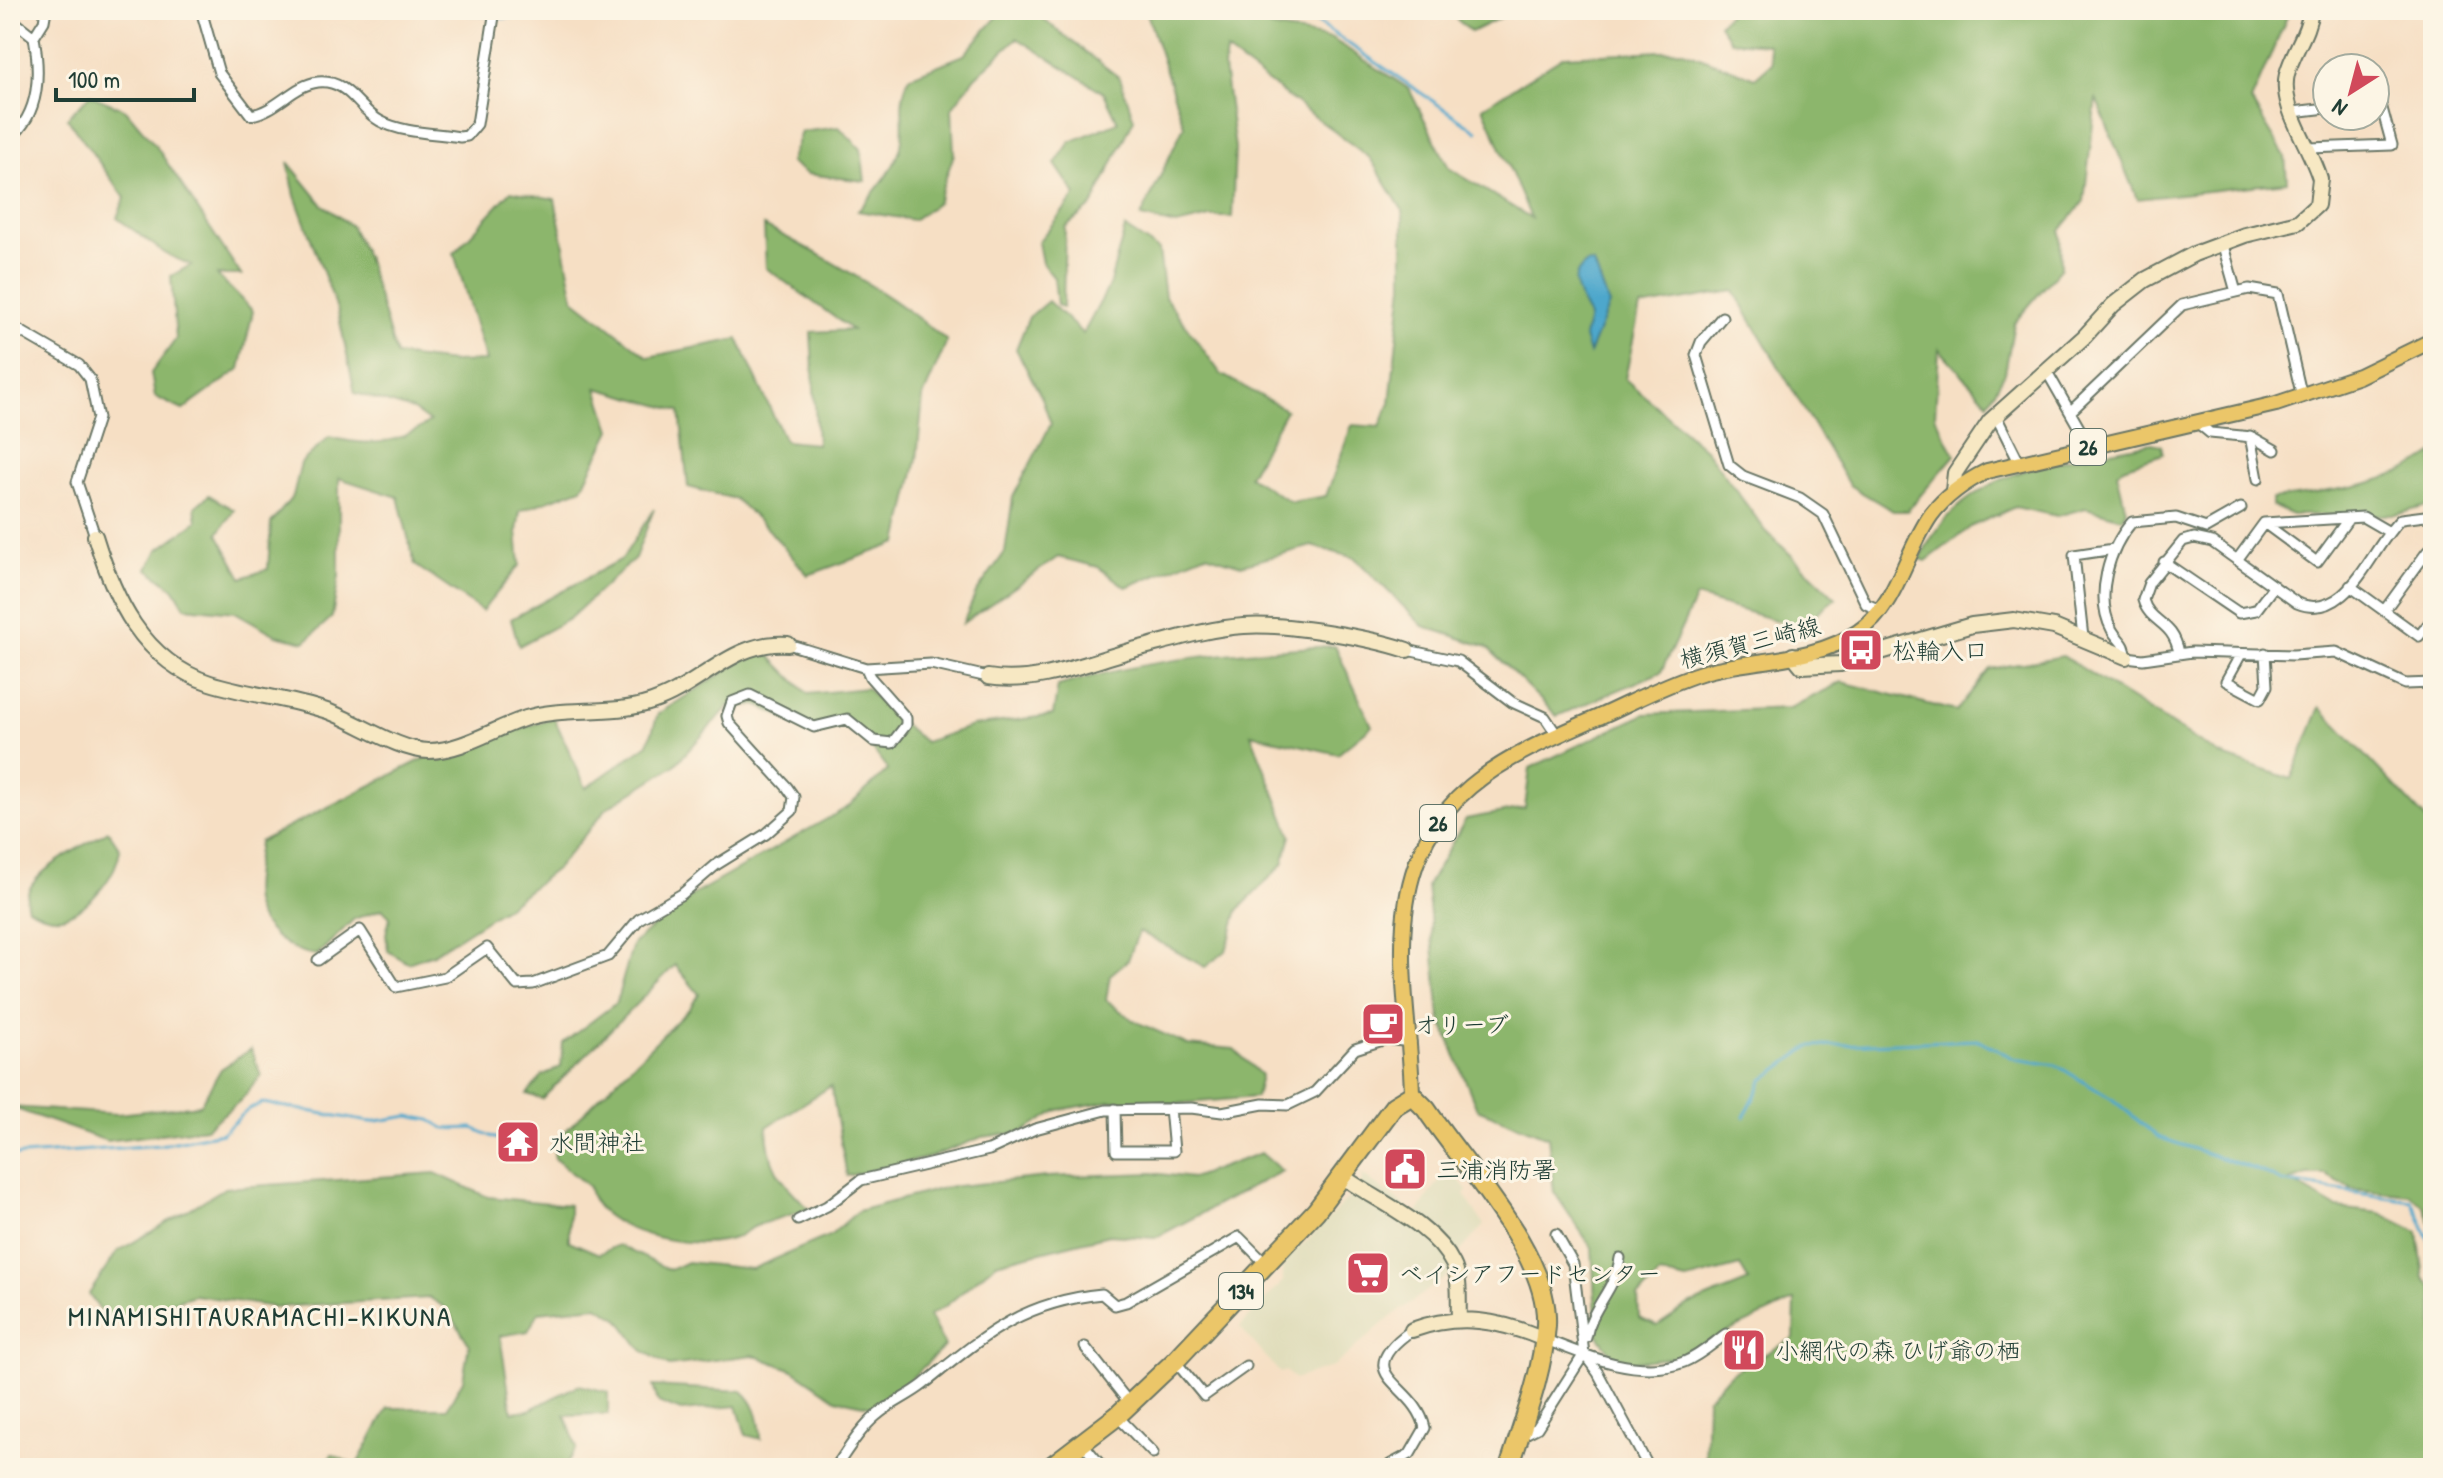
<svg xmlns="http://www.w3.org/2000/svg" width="2443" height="1478" viewBox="0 0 2443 1478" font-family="'Patrick Hand','Klee One',sans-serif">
  <rect width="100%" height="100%" fill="#fcf5e5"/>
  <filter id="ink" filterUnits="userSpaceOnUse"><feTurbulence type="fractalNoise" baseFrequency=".0125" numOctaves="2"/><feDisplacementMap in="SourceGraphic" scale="16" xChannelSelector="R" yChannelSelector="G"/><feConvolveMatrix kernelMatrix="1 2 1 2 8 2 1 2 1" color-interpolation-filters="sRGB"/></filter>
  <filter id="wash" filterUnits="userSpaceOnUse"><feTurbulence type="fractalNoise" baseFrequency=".006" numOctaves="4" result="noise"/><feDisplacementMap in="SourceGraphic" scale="32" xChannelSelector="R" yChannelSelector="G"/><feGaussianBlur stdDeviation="1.8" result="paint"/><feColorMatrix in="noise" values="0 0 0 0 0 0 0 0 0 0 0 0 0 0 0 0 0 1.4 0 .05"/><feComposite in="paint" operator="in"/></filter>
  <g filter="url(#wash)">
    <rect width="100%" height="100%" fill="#f6dfc4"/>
    <path fill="#e0ddbb" d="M1449,1167L1467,1190L1464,1194L1484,1225L1449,1264L1450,1274L1387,1320L1334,1366L1295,1379L1285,1371L1280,1373L1240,1327L1283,1281V1259L1308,1240L1352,1194L1362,1181L1361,1174L1416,1214Z"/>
    <path fill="#8cb66c" stroke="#567a50" stroke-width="2" fill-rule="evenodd" d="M1003,10H1031L1120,78L1134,119L1092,206L1065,227L1063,307L1057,305L1054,278L1042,263L1038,242L1076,195L1055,164L1070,142L1118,122L1104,93L1017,38L975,77L952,108L954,154L937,203L913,220L858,211C873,193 900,165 902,140C905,111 897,108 909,77L964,55Z
      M1146,10H1246L1269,27L1332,39L1409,89L1449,168L1531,218L1483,107L1564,56L1681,50L1755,78L1772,63L1768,44L1731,41L1719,24L1732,10H2290L2251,101L2285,156L2287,182L2137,199L2096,98L2084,201L2060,231L2061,268L2014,323L2005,373L1988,403L1939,349L1935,416L1955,455L1907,511H1893L1849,485L1734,291L1640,307L1625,379L1706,450L1766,531L1836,598L1799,627L1696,597L1661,672L1557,716L1487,647L1423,626L1355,558L1312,546L1241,565L1206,554L1126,587L1098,567L1058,557L963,623L976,593L1005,552L1013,497L1051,424L1042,398L1016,349L1029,317L1048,301L1083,334L1109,286L1125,228L1159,250L1165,297L1221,374L1286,410L1249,476L1291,502L1326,496L1352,425L1380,427L1390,403L1403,285V211L1370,158L1226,51L1224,68L1235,148L1232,217H1210L1176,225L1141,217L1184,126Z
      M1451,10H1516L1471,32L1451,14Z
      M90,95L126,110L156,146L241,275H217L253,311L240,369L183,410L155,397L151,373L176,339L171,276L191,265L166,254L117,218L125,198L67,118Z
      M839,127L861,149L865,181L807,174L790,162L801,132Z
      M288,162L322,204L351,226L366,256L396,355L452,362L486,361L454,253L511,191L555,199L574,299L648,357L738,339L785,441L817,444L811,332L852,330L766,268L764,226C829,258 891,294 947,341L923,397L917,459L898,543L808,575L769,530L735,499L688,487L680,411L597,388L611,430L582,488L520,511L517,531L520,565L482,611L415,565L398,497L339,478V576L332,617L305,642L276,635L235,612L185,607L174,589L148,569L158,550L197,521L195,507L209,495L234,510L218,534L242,578L268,569L271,523L293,496L301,463L329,437C369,447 395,445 430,422L413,410L355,393L338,312L295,196Z
      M2152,443L2161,445L2163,454L2123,467L2117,473L2126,510L2122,518L2086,508L2057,516L2015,507L1972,526L1926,561L1920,559C1963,465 2062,462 2152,443Z
      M2433,454V498L2427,506L2395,515H2292L2272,506V499C2330,491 2385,488 2433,454Z
      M654,509L635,558L569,619L519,646L511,619L622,559Z
      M1335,646L1372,726L1338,754L1251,734L1291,836L1283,864L1238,910L1226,951L1205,967L1139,931L1128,960L1110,975L1106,1000L1134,1021L1188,1045L1234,1049L1261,1075L1256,1097L1175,1104L1111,1101L1058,1110L1023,1132L982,1137L931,1157L847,1176L831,1086L767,1127C768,1169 781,1180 809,1209C792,1215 773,1219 756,1226C748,1229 742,1235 734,1238C696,1252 595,1234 589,1187L555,1159L553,1143L689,1009L699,994L675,965L542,1099L527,1094L543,1075L561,1067L563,1043L616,1003L633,944L651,928L691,896L848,807L888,770L869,744L843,726L816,732L757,705L729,706L674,766L607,808L557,868L505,908L433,954L408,963L388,951L386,934L390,917L382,909L354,919L317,955C292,953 262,932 255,906C250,889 257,860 259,842L425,758L554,718L586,788L648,744L658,714L762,648L808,694L867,688L886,710L925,742L972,726L1053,715L1058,686C1149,658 1241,651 1335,646Z
      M2063,656L2220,755L2291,779L2320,707L2433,827V1230L2423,1205L2410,1195L2352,1189L2326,1175H2307L2290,1181L2337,1208L2380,1213L2418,1232L2424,1278L2433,1287V1468H1705L1707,1399L1731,1373L1794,1338L1795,1300L1675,1357L1619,1364L1597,1334L1592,1248L1554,1192L1548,1137L1477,1109L1440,1017L1427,886L1466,819L1525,808L1530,768L1645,714L1790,708L1842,682L1956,711L1990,669ZM1740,1266L1749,1281L1687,1306L1657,1326L1639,1318L1638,1297L1660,1274L1687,1280Z
      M108,831L120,849C117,875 91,907 65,916C53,920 39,914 28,908C16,876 85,846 108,831Z
      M251,1049L261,1075L241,1100L206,1128L107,1141L10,1107L117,1114L200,1105L221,1069Z
      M1261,1153L1282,1171L1155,1238L1109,1235L996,1263L947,1305L929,1316L945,1346L895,1394L873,1407L836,1399L793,1370L753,1355L669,1366L642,1350L618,1318L597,1306L539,1312L528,1331L500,1336L512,1412L529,1410L579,1385L608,1392V1414L565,1415L577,1448L563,1468H324L332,1454L356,1466L388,1408H447L463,1380L469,1344L447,1309L430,1298L274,1307L194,1295L108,1322L89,1294L117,1252L225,1188L435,1173L488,1197L569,1205V1241L599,1254L618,1245L670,1270L687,1262L752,1269L831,1235L858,1211L947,1187L1047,1177L1152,1173L1192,1178Z
      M653,1386L742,1391C757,1404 760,1419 761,1439L746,1435L737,1406L681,1411L658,1402Z"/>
    <path fill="#4ea7cc" stroke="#367280" stroke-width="2" d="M1587,263L1594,264L1609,305L1589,354L1584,337L1589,318C1582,298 1563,280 1587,263Z"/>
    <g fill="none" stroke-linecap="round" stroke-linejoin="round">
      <path stroke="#4ea7cc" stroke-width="3" d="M439,10L502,18L628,10
        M1299,10L1477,131
        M1744,1117L1763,1080L1810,1046L1979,1040L2015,1059L2056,1065L2112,1099L2158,1137L2260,1171L2282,1182L2412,1201L2433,1249
        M10,1156L160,1145L222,1133L249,1109L263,1103L370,1122L409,1116L430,1120L446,1129L473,1128L495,1138L518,1142"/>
    </g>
  </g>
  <g filter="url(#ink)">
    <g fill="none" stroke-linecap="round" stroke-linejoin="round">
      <g stroke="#6a7666" stroke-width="13">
        <path id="street" d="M201,10L219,73L251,115C277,111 293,85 318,82C348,79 358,109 380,121C402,133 435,133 460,137L467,136L477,124L495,10
          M2431,10H2433
          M10,18L34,37C40,72 41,113 10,138
          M34,37L44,21L46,10
          M2293,112L2327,108
          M2309,148L2392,145L2380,101L2375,102
          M2222,242L2236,292
          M1722,317L1701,342L1696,355L1729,465L1743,476L1800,498L1823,514L1866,604L1880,610
          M10,325L79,365L90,379L98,418L77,482L95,536
          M2046,370L2090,447
          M2070,412L2182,305L2249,289L2278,294L2302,397
          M1996,416L2019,462
          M2199,424L2210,433L2252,437L2275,450
          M2250,436L2258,479
          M2241,508L2206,528L2176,518L2132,522C2109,548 2094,597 2112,630C2119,642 2126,642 2126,657L2143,659L2192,652L2293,655L2336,652L2405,684L2433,683
          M2264,523L2317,562L2349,518
          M2237,560L2264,523L2363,517L2389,532
          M2164,562L2239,613L2256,610L2274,586
          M2350,586L2419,636L2433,618
          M2384,611L2427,552L2433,556
          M2083,638L2074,555L2114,549
          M788,644L866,668L931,664L988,677
          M1407,650L1458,661L1512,702L1545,717L1557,735
          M2179,653C2173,620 2150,624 2143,600L2149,583L2183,541L2194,538L2212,542L2297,603C2349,624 2371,546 2401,519L2433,515
          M2241,654L2226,681L2260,699L2267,686L2265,653
          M318,960L360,930L396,987L445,977L487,948L517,985L533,984L608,956L639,919L682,894L716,865L766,834L792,811L794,797L787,787L729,723L727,716L732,702L750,695L814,727L847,719L874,741L892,743L906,725V718L870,677L866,668
          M1115,1109L1116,1151H1174L1170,1108
          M798,1220L827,1206L861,1180L989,1150L1035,1129L1106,1110L1191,1108L1222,1112L1263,1104L1288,1105L1315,1092L1355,1049L1386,1039L1411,1042
          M1556,1234L1573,1264L1584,1354L1598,1373L1649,1468
          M1586,1338C1591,1307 1616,1289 1620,1258
          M1544,1339C1586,1356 1640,1379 1684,1362C1701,1355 1712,1344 1726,1334
          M1085,1347L1130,1404
          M1175,1361L1204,1396L1246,1366
          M1117,1416L1153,1453
          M1521,1436L1537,1428L1584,1354
          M1083,1444L1103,1468
          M835,1468C847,1451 861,1428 877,1415C891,1403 909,1396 924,1384C984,1336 1021,1302 1102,1294L1115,1305L1126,1302L1239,1237L1266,1264
          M1384,1468L1410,1454L1425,1428C1415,1381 1346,1377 1412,1330"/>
      </g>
      <g stroke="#6a7666" stroke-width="18">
        <path id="secondary" d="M1953,491L1955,473L1990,421L2084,337L2113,305L2145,280L2194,254L2245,235L2298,222L2317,205L2320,179C2311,147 2279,107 2287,74C2293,51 2308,34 2311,10
          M95,536C114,598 142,661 210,683C248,695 289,698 327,711C356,721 399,751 429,751C461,751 495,728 526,718C566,706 611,716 652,702C701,686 732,640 788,644
          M1793,655L1802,666L1840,664L1972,625L2014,620L2054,627L2126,657
          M988,677C1041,686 1096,658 1148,646C1178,638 1212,628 1244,626C1284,623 1368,637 1407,650
          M1342,1176C1376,1201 1434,1224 1453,1264C1461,1279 1458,1302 1459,1319
          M1412,1330C1459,1313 1499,1320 1544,1339"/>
      </g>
      <g stroke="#6a7666" stroke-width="18">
        <path id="primary" d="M1412,1095C1411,1036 1398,974 1405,914C1418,794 1504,758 1601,716C1634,701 1666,684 1701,673C1751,658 1813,663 1858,632C1897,606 1905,552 1931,515C1946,495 1965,482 1987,471L2276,404L2359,376L2433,340"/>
      </g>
      <g stroke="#6a7666" stroke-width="22">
        <path id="highway" d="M1049,1468L1117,1416L1175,1361L1316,1211L1394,1106L1412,1095L1426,1109C1465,1167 1550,1255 1546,1325C1543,1373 1523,1423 1509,1468"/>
      </g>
      <use href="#street" stroke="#fff" stroke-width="9"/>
      <use href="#secondary" stroke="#f7e8c3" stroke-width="14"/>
      <use href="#primary" stroke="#ebc669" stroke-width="14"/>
      <use href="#highway" stroke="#ebc669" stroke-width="18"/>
    </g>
  </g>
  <defs>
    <g id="bus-square" transform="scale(2.3)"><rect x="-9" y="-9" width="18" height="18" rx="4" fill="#d1495b" stroke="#fcf5e5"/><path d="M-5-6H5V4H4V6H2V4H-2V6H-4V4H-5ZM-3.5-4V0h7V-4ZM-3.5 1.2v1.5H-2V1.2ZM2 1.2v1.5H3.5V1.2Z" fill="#fff"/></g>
    <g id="cafe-square" transform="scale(2.3)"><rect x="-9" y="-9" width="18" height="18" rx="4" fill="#d1495b" stroke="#fcf5e5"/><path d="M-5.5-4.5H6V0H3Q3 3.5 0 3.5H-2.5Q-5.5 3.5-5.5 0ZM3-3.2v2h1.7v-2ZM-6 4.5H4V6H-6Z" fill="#fff"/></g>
    <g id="temple-square" transform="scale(2.3)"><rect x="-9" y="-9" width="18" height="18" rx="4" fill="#d1495b" stroke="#fcf5e5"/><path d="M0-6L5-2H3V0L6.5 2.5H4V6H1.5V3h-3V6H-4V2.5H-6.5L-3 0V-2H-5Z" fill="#fff"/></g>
    <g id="civic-square" transform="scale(2.3)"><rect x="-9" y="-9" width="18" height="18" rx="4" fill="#d1495b" stroke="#fcf5e5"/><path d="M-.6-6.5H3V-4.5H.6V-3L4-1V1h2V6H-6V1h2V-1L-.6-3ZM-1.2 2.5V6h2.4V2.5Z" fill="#fff"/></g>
    <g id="supermarket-square" transform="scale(2.3)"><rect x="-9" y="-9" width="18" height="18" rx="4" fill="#d1495b" stroke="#fcf5e5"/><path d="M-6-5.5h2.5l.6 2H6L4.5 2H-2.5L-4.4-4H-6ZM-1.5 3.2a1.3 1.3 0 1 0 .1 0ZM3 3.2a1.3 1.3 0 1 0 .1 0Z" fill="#fff"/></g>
    <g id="restaurant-square" transform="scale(2.3)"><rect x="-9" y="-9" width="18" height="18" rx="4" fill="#d1495b" stroke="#fcf5e5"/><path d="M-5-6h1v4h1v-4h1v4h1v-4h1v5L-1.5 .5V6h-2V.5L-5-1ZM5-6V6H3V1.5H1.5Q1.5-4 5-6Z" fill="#fff"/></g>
  </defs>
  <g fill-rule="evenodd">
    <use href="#bus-square" x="1861" y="650"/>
    <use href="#cafe-square" x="1383" y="1024"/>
    <use href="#temple-square" x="518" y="1142"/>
    <use href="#civic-square" x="1405" y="1169"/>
    <use href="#supermarket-square" x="1368" y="1273"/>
    <use href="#restaurant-square" x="1744" y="1350"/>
  </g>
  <g text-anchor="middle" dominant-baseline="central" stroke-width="6" stroke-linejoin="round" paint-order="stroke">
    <g fill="#fcf5e5" stroke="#617469" stroke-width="2">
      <rect x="2070" y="429" width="36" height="36" rx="6"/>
      <rect x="1420" y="805" width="36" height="36" rx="6"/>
      <rect x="1219" y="1273" width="44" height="36" rx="6"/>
    </g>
    <g font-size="22" font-weight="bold" fill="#1f3d34">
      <text x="2088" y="447">26</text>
      <text x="1438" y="823">26</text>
      <text x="1241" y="1291">134</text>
    </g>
    <g font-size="24" fill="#1f3d34" stroke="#fcf5e5">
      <text transform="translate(1750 642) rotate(-14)">横須賀三崎線</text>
    </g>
    <g font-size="24" fill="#1f3d34" stroke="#fcf5e5" text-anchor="start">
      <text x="1892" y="650">松輪入口</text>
      <text x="1414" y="1024">オリーブ</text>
      <text x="549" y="1142">水間神社</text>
      <text x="1436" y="1169">三浦消防署</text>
      <text x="1399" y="1273">ベイシアフードセンター</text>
      <text x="1775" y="1350">小網代の森 ひげ爺の栖</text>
    </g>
    <g font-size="28" letter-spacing="2" fill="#1f3d34" stroke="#fcf5e5">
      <text x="260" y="1316">MINAMISHITAURAMACHI-KIKUNA</text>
    </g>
  </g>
  <rect width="2443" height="1478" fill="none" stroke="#fcf5e5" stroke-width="40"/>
  <g transform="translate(2351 92) rotate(216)"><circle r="38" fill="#fcf5e5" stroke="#a4ab9e" stroke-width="2"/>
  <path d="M0-6L14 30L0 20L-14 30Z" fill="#d1495b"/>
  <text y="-12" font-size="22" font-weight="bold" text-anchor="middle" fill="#1f3d34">N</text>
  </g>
  <path d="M56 88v12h138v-12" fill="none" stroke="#1f3d34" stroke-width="4"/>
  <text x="68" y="88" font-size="24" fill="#1f3d34" stroke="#fcf5e5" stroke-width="6" paint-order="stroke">100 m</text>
</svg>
